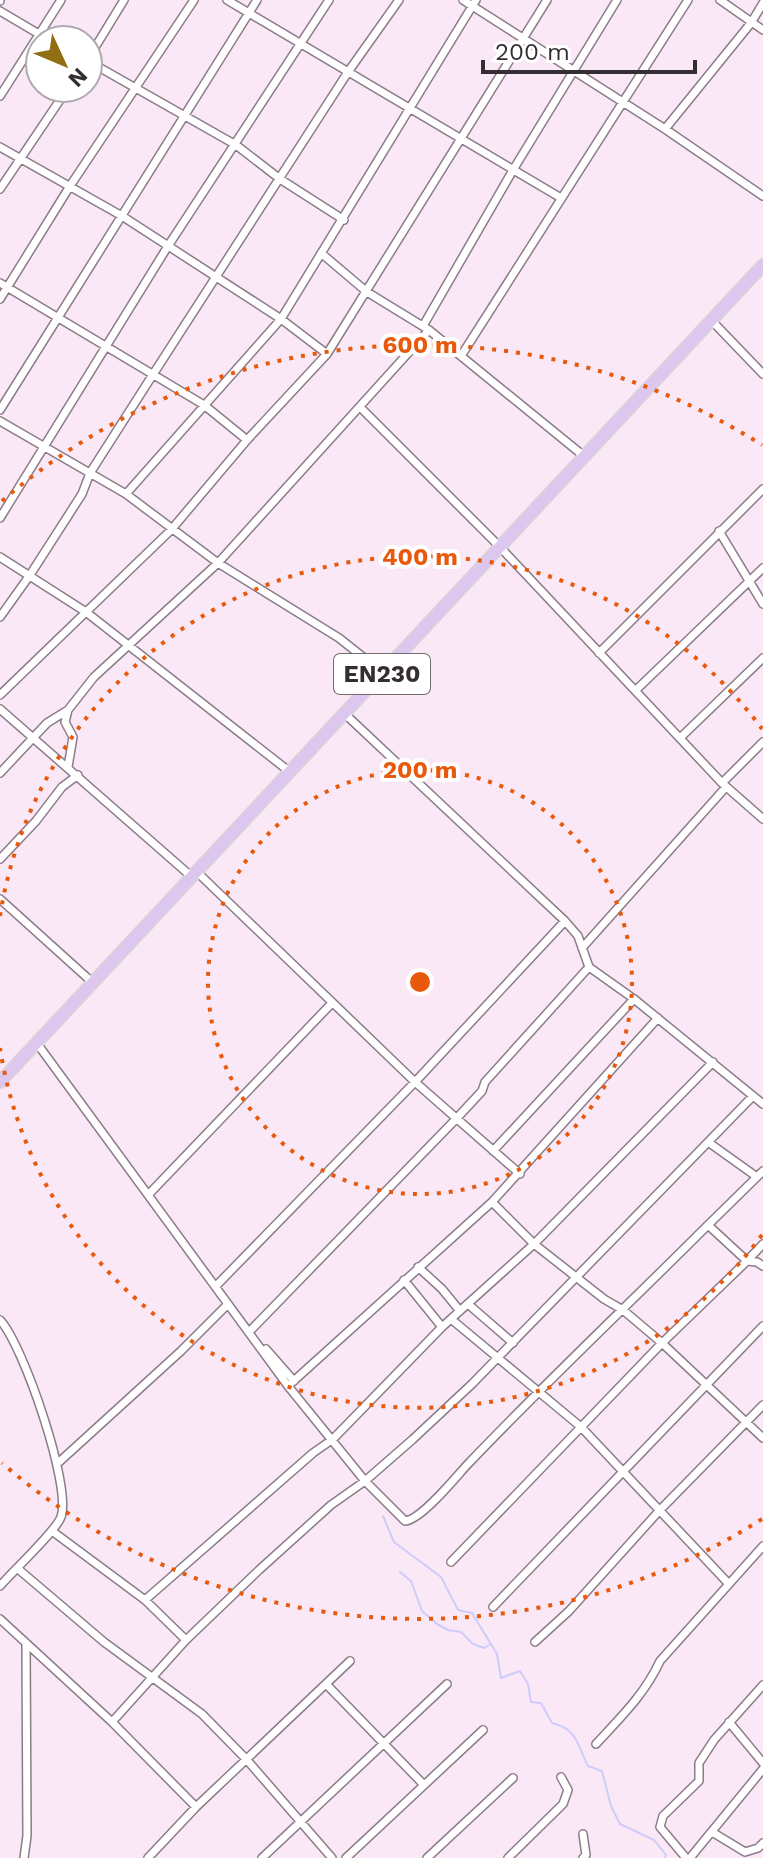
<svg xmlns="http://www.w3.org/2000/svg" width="763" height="1858" viewBox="0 0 763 1858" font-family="'Work Sans',sans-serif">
  <rect width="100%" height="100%" fill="#fae8f6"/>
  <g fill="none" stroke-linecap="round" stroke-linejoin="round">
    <path stroke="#ceccfa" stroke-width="2" d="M383,1516L394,1542L441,1577L458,1610L472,1613L497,1654L501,1678L520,1671L528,1684L531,1702L541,1703L552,1723C578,1729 577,1745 588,1766L602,1771L611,1806L620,1824L654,1840L666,1855L665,1858
      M400,1572L411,1581L422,1611L437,1624L448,1630L461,1632L473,1644L484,1648L489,1645"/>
    <g stroke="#8c7c89" stroke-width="10">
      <path id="minor" d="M227,0L561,198
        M463,0L665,129L763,196
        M720,0L763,30
        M0,1V0
        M0,11L49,40
        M88,59L124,0
        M88,61L236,145L280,179L344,220
        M0,96L61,0
        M665,129L751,23L763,3
        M0,147L122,216L281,319L327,354
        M0,189L68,88
        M321,253L367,292L429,330L585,457
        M0,283L204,405L247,440
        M0,299L70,186L194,0
        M712,321L763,374
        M423,326L513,170L617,0
        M461,356L688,0
        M360,407L500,547L722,783L763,819
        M0,410L257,0
        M0,421L126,494L218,563L339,638L383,673
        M126,494L281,319L476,0
        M0,518L168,246L329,0
        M719,531L763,604
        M0,557L86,612L290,772
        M0,617L30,575L82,494L90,473L152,376L348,72L399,0
        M599,653L763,489
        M636,690L763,568
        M0,695L171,530L247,440L327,354L547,0
        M0,709L192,877
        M345,714L565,921L578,936L589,967L634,999L763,1104
        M681,737L763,658
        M68,767L73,737L65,722L68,710
        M0,773L47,723L68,710L94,677L218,563L429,330
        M722,783L763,742
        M0,859L36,821L62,787L78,775
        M197,872L415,1082L520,1174
        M0,899L92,982
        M582,948L726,787
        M36,1042L288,1386L365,1481L405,1521C421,1520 455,1478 467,1465C545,1383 628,1305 708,1225L747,1261L763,1244
        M708,1142L757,1177
        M493,1151L634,999
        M149,1194L332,1003
        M492,1202L534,1244L604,1299L623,1310L662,1343L763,1438
        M708,1225L763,1171
        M418,1267L442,1289L460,1311
        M404,1280L442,1327
        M216,1286L415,1082L565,921
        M468,1304L513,1343
        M451,1319L581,1427L728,1583
        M0,1320C23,1344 72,1487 61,1517C56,1531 12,1572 0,1586
        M249,1332L456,1119L482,1091L485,1082L589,967
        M266,1349L294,1381
        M288,1386L492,1202L658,1018
        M58,1463L181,1351L228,1304
        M52,1531L145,1600L186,1640
        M451,1562L662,1343L747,1261L757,1262L763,1266
        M17,1568L104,1642L202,1714L247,1760L332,1858
        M145,1600L313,1453L333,1439L442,1327L534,1244L713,1062
        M493,1607L763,1326
        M0,1619L112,1722L196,1807
        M535,1642L569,1611L659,1511L763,1405
        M326,1684L424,1785
        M112,1722L186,1640L259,1570L331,1505L365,1481L412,1440L472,1384L753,1096
        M729,1722L763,1763
        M596,1744C620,1718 645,1694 660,1661L763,1546
        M712,1832L745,1852L758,1848L763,1843
        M24,1858L27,1836L26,1644
        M148,1858L196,1807L350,1661
        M262,1858L447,1684
        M346,1858L483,1730
        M427,1858L513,1778
        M508,1858L563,1804L568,1790L561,1777
        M583,1858L586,1855L583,1834
        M686,1858L660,1827L663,1816L699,1781V1763L714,1740L763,1685
        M690,1858L763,1769"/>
    </g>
    <g stroke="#d6d5d6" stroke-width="14">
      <path id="primary" d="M0,1082L763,265"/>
    </g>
    <use href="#minor" stroke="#fff" stroke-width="7"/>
    <use href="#primary" stroke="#ddc7ef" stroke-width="11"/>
  </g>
  <g fill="none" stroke="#e8590c" stroke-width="4" stroke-dasharray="4 8">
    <circle cx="420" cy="982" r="212"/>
    <path d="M762 1235A425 425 0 0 1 0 1048M0 916A425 425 0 0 1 762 729"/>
    <path d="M762 1519A637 637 0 0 1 2 1463M2 501A637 637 0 0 1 762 445"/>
  </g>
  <g text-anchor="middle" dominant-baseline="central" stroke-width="8" stroke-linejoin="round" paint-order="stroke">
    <rect fill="#fff" stroke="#716d70" stroke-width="2" x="334" y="654" width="96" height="40" rx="6"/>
    <g font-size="24" font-weight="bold" fill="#342e33">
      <text x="382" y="674">EN230</text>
    </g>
  </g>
  <circle cx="420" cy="982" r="12" fill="#e8590c" stroke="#fff" stroke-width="4"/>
  <g font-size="24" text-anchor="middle" font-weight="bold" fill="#e8590c" stroke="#fff" stroke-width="8" stroke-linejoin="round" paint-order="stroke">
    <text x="420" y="353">600 m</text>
    <text x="420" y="565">400 m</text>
    <text x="420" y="778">200 m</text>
  </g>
  <g transform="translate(64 64) rotate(134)"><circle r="38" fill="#ffffff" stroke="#aeabad" stroke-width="2"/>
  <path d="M0-6L14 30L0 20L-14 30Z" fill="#906e13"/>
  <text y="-12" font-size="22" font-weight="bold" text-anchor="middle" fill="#342e33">N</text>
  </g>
  <path d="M483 60v12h212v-12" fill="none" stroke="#342e33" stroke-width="4"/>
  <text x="495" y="60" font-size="24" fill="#342e33" stroke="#ffffff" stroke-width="6" paint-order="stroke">200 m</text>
</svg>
